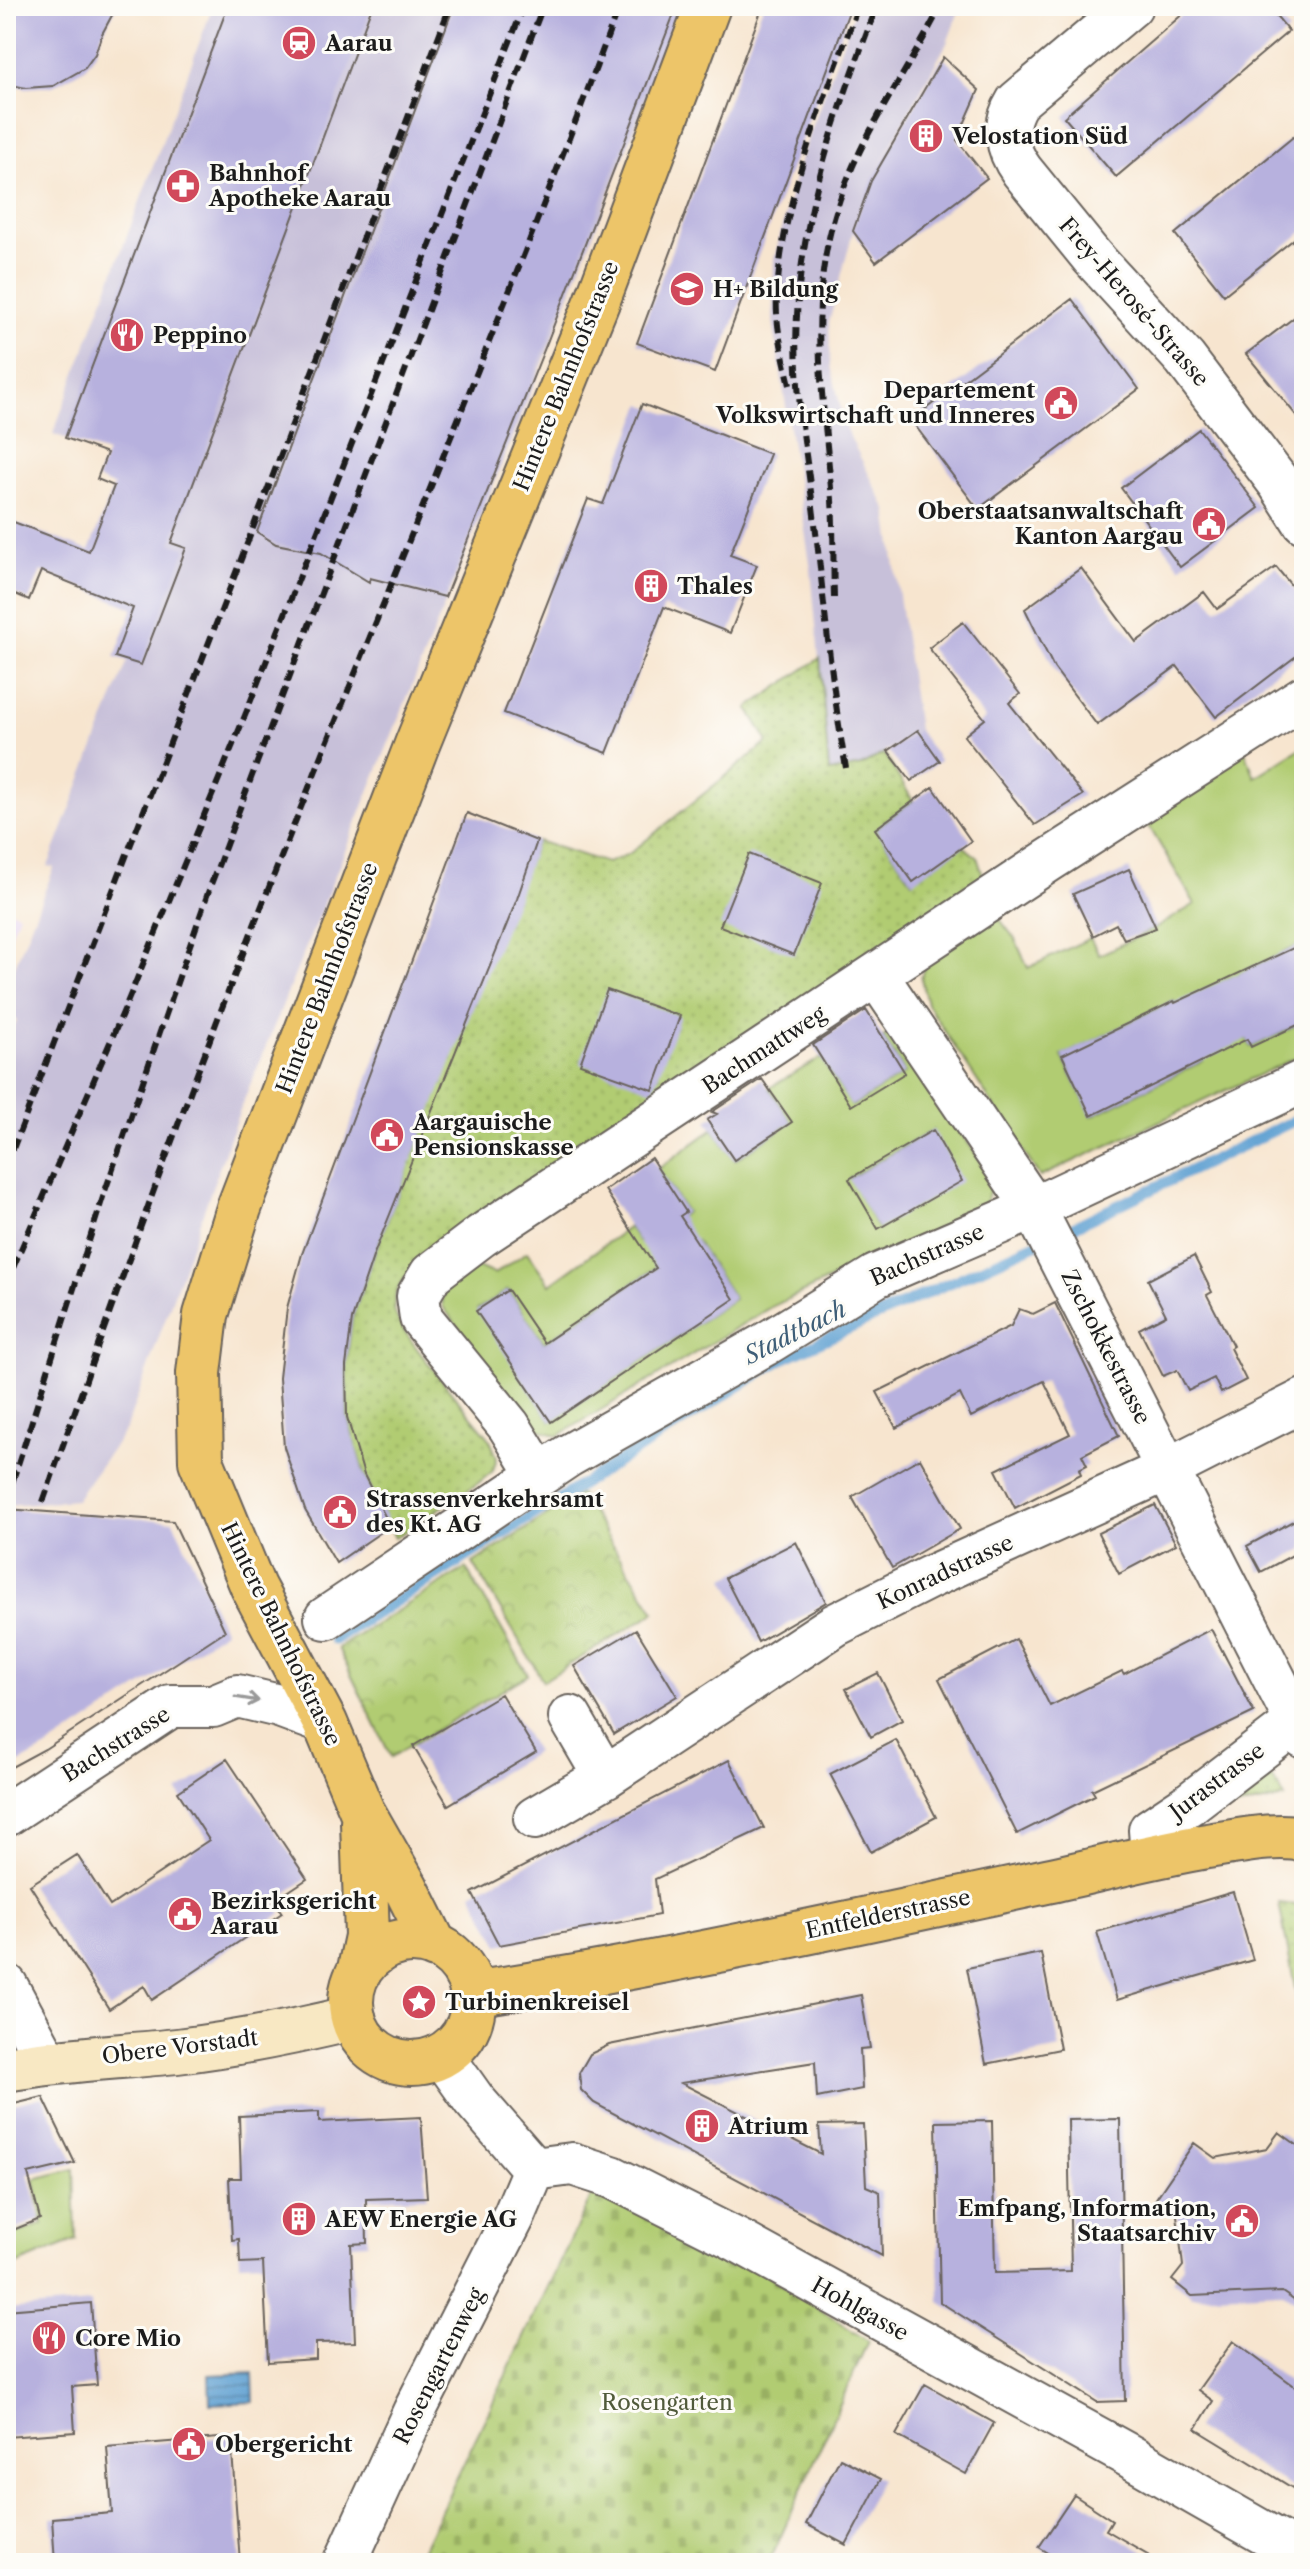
<svg xmlns="http://www.w3.org/2000/svg" width="1310" height="2569" viewBox="0 0 1310 2569" font-family="'Libre Caslon Text',serif">
  <defs>
    <pattern id="grass-dots" width="8" height="8" patternUnits="userSpaceOnUse" patternTransform="scale(2)"><rect width="8" height="8" fill="#b1cc72"/><path d="M2 2h.1M6 6h.1" fill="none" stroke="#98af62" stroke-width="1.8" stroke-linecap="round"/></pattern>
    <pattern id="cemetery-stones" width="16" height="16" patternUnits="userSpaceOnUse" patternTransform="scale(2)"><rect width="16" height="16" fill="#b1cc72"/><path d="M2 7V4a2 2 0 0 1 4 0v3zM10 15v-3a2 2 0 0 1 4 0v3z" fill="#98af62"/></pattern>
    <pattern id="park-crowns" width="20" height="18" patternUnits="userSpaceOnUse" patternTransform="scale(2)"><rect width="20" height="18" fill="#b1cc72"/><path d="M2 6a3 3 0 1 1 6 0M12 15a3 3 0 1 1 6 0" fill="none" stroke="#98af62"/></pattern>
    <pattern id="water-rules" width="6" height="5" patternUnits="userSpaceOnUse" patternTransform="scale(2)"><rect width="6" height="5" fill="#5fa0d2"/><path d="M0 2.5h6" fill="none" stroke="#4e82aa"/></pattern>
  </defs>
  <rect width="100%" height="100%" fill="#fdfcf7"/>
  <filter id="ink" filterUnits="userSpaceOnUse"><feTurbulence type="fractalNoise" baseFrequency=".0125" numOctaves="2"/><feDisplacementMap in="SourceGraphic" scale="16" xChannelSelector="R" yChannelSelector="G"/><feConvolveMatrix kernelMatrix="1 2 1 2 8 2 1 2 1" color-interpolation-filters="sRGB"/></filter>
  <filter id="wash" filterUnits="userSpaceOnUse"><feTurbulence type="fractalNoise" baseFrequency=".006" numOctaves="4" result="noise"/><feDisplacementMap in="SourceGraphic" scale="32" xChannelSelector="R" yChannelSelector="G"/><feGaussianBlur stdDeviation="1.8" result="paint"/><feColorMatrix in="noise" values="0 0 0 0 0 0 0 0 0 0 0 0 0 0 0 0 0 1.4 0 .05"/><feComposite in="paint" operator="in"/></filter>
  <g filter="url(#wash)">
    <rect width="100%" height="100%" fill="#f7e5cf"/>
    <path fill="#e5d3f1" d="M6,908L19,914L6,948Z"/>
    <path fill="#c7c0d9" d="M213,6H683L546,355L238,1115L126,1429L76,1500L6,1505V1048L17,1020L6,1015V988L54,868L48,866L173,544L102,517L115,487L97,479L107,453L53,434Z
      M856,6H961L947,43L871,181L853,231L829,323L831,366L845,427L887,510L918,730L861,767L829,772L811,570L773,321L774,259L797,169Z"/>
    <path fill="url(#grass-dots)" stroke="#667447" stroke-width="2" d="M820,658L829,772L861,766L884,753L913,801L876,829L912,881L963,846L977,857L988,890L415,1265C405,1278 392,1291 394,1309C396,1330 472,1416 489,1438L497,1457L493,1471L477,1484L395,1538L364,1475L347,1417L346,1366L352,1319L374,1254L537,841L607,863L629,854L768,742L748,708Z
      M1263,1764L1285,1798L1207,1813Z
      M1279,1903L1304,1906V2025H1302Z"/>
    <path fill="url(#cemetery-stones)" stroke="#667447" stroke-width="2" d="M593,2193L606,2194L725,2247L868,2341L769,2563H416Z"/>
    <path fill="url(#park-crowns)" stroke="#667447" stroke-width="2" d="M580,1494L655,1612L543,1681L473,1563Z
      M466,1568L528,1675L391,1757L338,1648Z"/>
    <path fill="#b1cc72" stroke="#667447" stroke-width="2" fill-rule="evenodd" d="M1304,746V943L1220,983L1251,1047L1304,1022V1054L1040,1177L927,1004L921,978L926,960L995,913L1015,939L1028,968L1090,938L1099,955L1156,928L1195,904L1146,821L1245,751L1255,777ZM1174,1001L1203,1061L1092,1116L1062,1056Z
      M889,1033L994,1179L984,1207L771,1307L558,1436L535,1428L443,1307C439,1284 461,1277 478,1267L494,1274L527,1252L550,1284L629,1227L640,1243L686,1212L658,1169L713,1129L735,1160L791,1122L769,1088L821,1058L852,1106L905,1073L883,1037ZM932,1131L878,1229L850,1178ZM696,1241L734,1299L551,1421L477,1310L508,1290L544,1343Z
      M74,2169L76,2240L6,2269V2237L43,2224L34,2179Z"/>
    <path fill="url(#water-rules)" stroke="#3e5e77" stroke-width="2" d="M253,2373L254,2402L210,2404L209,2375Z"/>
    <g fill="none" stroke-linecap="round" stroke-linejoin="round">
      <path stroke="#5fa0d2" stroke-width="11" d="M334,1640L782,1359L1071,1228L1304,1116"/>
    </g>
    <g id="blocks">
      <path fill="#b7b1de" d="M13,6H117L102,34L95,54L85,68L53,86L26,88L6,84V27Z
        M228,6H372L171,543L186,548L141,665L115,657L133,608L41,571L29,600L6,590V519L89,551L114,486L97,479L107,453L65,438Z
        M454,6H677L548,340L445,597L370,578L369,582L321,553L276,544L257,532Z
        M763,6H851L715,372L637,343Z
        M1192,6H1268L1289,31L1116,177L1064,117Z
        M943,57L979,90L957,140L987,178L876,262L853,231L871,181Z
        M1304,128V231L1224,295L1175,234Z
        M1072,299L1139,389L978,509L911,420Z
        M1304,310V425L1246,354Z
        M642,404L770,454L730,555L757,565L730,633L664,607L607,753L504,713L588,499L603,504Z
        M1199,429L1259,508L1180,567L1121,488Z
        M1276,567L1300,596L1304,607V650L1216,717L1177,666L1097,725L1054,668L1025,609L1081,568L1136,642L1204,592L1217,609Z
        M963,622L1020,694L1009,703L1083,795L1035,825L964,736L985,719L929,648Z
        M918,730L940,761L911,781L888,751Z
        M933,787L971,841L913,882L875,829Z
        M467,813L537,841L517,899L374,1254L352,1319L346,1366L347,1417L364,1475L390,1526L336,1563L305,1510L284,1447L279,1378L287,1308L302,1254Z
        M749,854L822,883L794,955L720,926Z
        M1129,869L1156,928L1124,939L1116,924L1093,936L1073,894Z
        M1304,943V1022L1251,1047L1247,1039L1091,1116L1062,1055L1174,1001L1175,1003Z
        M607,990L680,1016L653,1090L580,1064Z
        M866,1010L905,1073L851,1106L813,1045Z
        M762,1079L792,1122L734,1160L707,1120L717,1114L712,1112Z
        M933,1130L962,1181L878,1229L849,1179Z
        M651,1158L686,1212L680,1216L734,1299L551,1422L476,1311L508,1290L544,1343L656,1268L605,1190Z
        M1194,1256L1212,1292L1207,1295L1233,1346L1230,1348L1246,1380L1221,1393L1214,1378L1188,1391L1177,1370L1163,1376L1139,1329L1166,1315L1148,1280Z
        M1055,1303L1119,1436L1082,1455L1087,1465L1079,1469L1081,1474L1015,1508L996,1470L1070,1434L1044,1381L971,1417L960,1394L896,1428L877,1392L1011,1326L1019,1309L1033,1314Z
        M920,1458L960,1529L892,1568L852,1497Z
        M1155,1505L1176,1544L1119,1574L1098,1533Z
        M6,1509L173,1521L225,1631L45,1749L6,1770Z
        M1304,1515V1549L1261,1572L1247,1546Z
        M796,1542L826,1602L758,1642L725,1578Z
        M636,1629L677,1696L614,1734L574,1666Z
        M1211,1629L1254,1712L1092,1790L1095,1795L1017,1834L939,1679L1016,1639L1050,1706L1122,1671L1124,1674Z
        M878,1673L902,1720L871,1737L846,1689Z
        M501,1694L536,1752L448,1805L413,1746Z
        M896,1740L936,1817L871,1852L830,1774Z
        M227,1759L307,1879L274,1901L282,1913L152,2000L144,1986L109,2009L30,1885L77,1855L110,1906L209,1840L178,1792Z
        M729,1760L764,1828L655,1879L659,1915L499,1945L472,1893Z
        M1233,1892L1253,1960L1117,2000L1097,1932Z
        M1041,1953L1060,2049L986,2064L967,1968Z
        M861,1995L870,2048L860,2049L862,2089L817,2098L815,2062L681,2083L821,2154L819,2125L863,2124L866,2186L880,2192L882,2256L594,2103L581,2090L579,2073L590,2054L609,2045Z
        M43,2097L75,2163L28,2174L40,2219L6,2233V2106Z
        M319,2112V2122L421,2117L427,2197L366,2199L367,2243L351,2244L355,2342L316,2343V2359L268,2362L263,2262L240,2263L239,2239L232,2240L229,2178H241L239,2116Z
        M1120,2119L1125,2401L1097,2402L940,2302L936,2122L992,2121L995,2273L1071,2271L1068,2120Z
        M1279,2132L1304,2150V2307L1282,2292L1192,2296L1172,2280L1183,2266L1177,2215L1155,2200L1194,2143L1215,2158L1267,2148Z
        M91,2303L97,2385L72,2387L75,2432L6,2437V2310Z
        M1233,2341L1304,2393V2495L1196,2429L1213,2401L1198,2390Z
        M925,2384L994,2423L966,2474L896,2435Z
        M231,2437L240,2563H55L52,2518L112,2513L107,2447Z
        M840,2458L881,2479L846,2545L806,2524Z
        M1074,2495L1112,2520L1106,2530L1163,2563H1064L1039,2547Z"/>
    </g>
  </g>
  <g filter="url(#ink)">
    <use href="#blocks" fill-opacity="0" stroke="#69625b" stroke-width="2"/>
    <g fill="none" stroke-linecap="round" stroke-linejoin="round">
      <g stroke="#69625b" stroke-width="46">
        <path id="street" d="M1131,6L1017,102C1002,126 1006,149 1022,171L1092,257L1185,359L1279,483L1304,522
          M877,976L1034,1208L1304,1737
          M539,1475L509,1426L421,1318L418,1296L431,1274L481,1236L1048,861L1304,697
          M326,1618L568,1456L764,1345L876,1276L1034,1208L1304,1081
          M570,1717L605,1777
          M6,1815L171,1706H213L237,1696L279,1706L325,1723
          M535,1818L605,1777L835,1625L930,1577L1168,1469L1304,1400
          M1152,1855L1150,1830L1189,1804L1304,1716
          M6,1985L48,2063
          M442,2055L474,2100L534,2169
          M534,2169L572,2164L612,2177L739,2241L1126,2454L1304,2556
          M345,2563L414,2412L515,2214L534,2169"/>
      </g>
      <g stroke="#69625b" stroke-width="48">
        <path id="secondary" d="M6,2069C62,2059 120,2057 177,2051C236,2044 295,2032 353,2018"/>
      </g>
      <g stroke="#69625b" stroke-width="48">
        <path id="primary" d="M351 2002a61 61 0 1 1 122 0a61 61 0 1 1-122 0Z
          M435,1946L406,1888L362,1811L325,1723L253,1587L201,1461L199,1373L206,1315L239,1208L418,742L597,302L708,6
          M360,1969L367,1936L363,1822
          M472,1994C663,1965 853,1922 1042,1882C1104,1869 1163,1852 1226,1843C1251,1839 1279,1834 1304,1839"/>
      </g>
      <use href="#street" stroke="#fff" stroke-width="42"/>
      <use href="#secondary" stroke="#f8e8c3" stroke-width="44"/>
      <use href="#primary" stroke="#edc569" stroke-width="44"/>
      <path stroke="#1c1c1c" stroke-width="6" stroke-dasharray="12 6" stroke-linecap="butt" d="M790,385C783,355 775,324 777,294C783,195 825,99 858,6
        M834,598C833,565 834,533 832,500C824,397 805,308 838,205C861,133 907,73 941,6
        M846,768C831,684 824,599 814,515C806,449 793,383 797,316C802,208 839,106 877,6
        M6,1167L250,536L450,6
        M6,1284L127,1003L246,713L524,6
        M7,1499L104,1194L210,887L543,6
        M43,1502C113,1302 184,1102 262,905C381,605 507,308 619,6"/>
    </g>
    <defs><path id="oneway-shaft" d="M-6 0H5M1.5-3L5.5 0L1.5 3" fill="none" stroke-width="1.6" stroke-linecap="round" stroke-linejoin="round" transform="scale(2)"/></defs>
    <use stroke="#999" href="#oneway-shaft" transform="translate(247 1699) rotate(9)"/>
  </g>
  <defs>
    <g id="station-disc" transform="scale(1.8)"><circle r="9.5" fill="#d1495b" stroke="#fdfcf7"/><path d="M-3-6H3Q5-6 5-4V2Q5 4 3 4L4.5 6H3L1.5 4h-3L-3 6H-4.5L-3 4Q-5 4-5 2V-4Q-5-6-3-6ZM-3.5-4v3h7v-3ZM-3.5 1v1.5H-2V1ZM2 1v1.5H3.5V1Z" fill="#fff"/></g>
    <g id="building-disc" transform="scale(1.8)"><circle r="9.5" fill="#d1495b" stroke="#fdfcf7"/><path d="M-4-6H4V6H1V3H-1V6H-4ZM-2.5-4.3h1.7v1.8h-1.7ZM.8-4.3h1.7v1.8H.8ZM-2.5-1h1.7V.8h-1.7ZM.8-1h1.7V.8H.8Z" fill="#fff"/></g>
    <g id="pharmacy-disc" transform="scale(1.8)"><circle r="9.5" fill="#d1495b" stroke="#fdfcf7"/><path d="M-2-6h4v4h4v4h-4v4h-4v-4h-4v-4h4Z" fill="#fff"/></g>
    <g id="school-disc" transform="scale(1.8)"><circle r="9.5" fill="#d1495b" stroke="#fdfcf7"/><path d="M0-5L7-2L0 1L-7-2ZM-4 1L0 2.5L4 1V4Q0 6-4 4Z" fill="#fff"/></g>
    <g id="restaurant-disc" transform="scale(1.8)"><circle r="9.5" fill="#d1495b" stroke="#fdfcf7"/><path d="M-5-6h1v4h1v-4h1v4h1v-4h1v5L-1.5 .5V6h-2V.5L-5-1ZM5-6V6H3V1.5H1.5Q1.5-4 5-6Z" fill="#fff"/></g>
    <g id="civic-disc" transform="scale(1.8)"><circle r="9.5" fill="#d1495b" stroke="#fdfcf7"/><path d="M-.6-6.5H3V-4.5H.6V-3L4-1V1h2V6H-6V1h2V-1L-.6-3ZM-1.2 2.5V6h2.4V2.5Z" fill="#fff"/></g>
    <g id="sight-disc" transform="scale(1.8)"><circle r="9.5" fill="#d1495b" stroke="#fdfcf7"/><path d="M0-6L1.8-2.2L6-1.7L2.9 1.2L3.7 5.4L0 3.3L-3.7 5.4L-2.9 1.2L-6-1.7L-1.8-2.2Z" fill="#fff"/></g>
  </defs>
  <g fill-rule="evenodd">
    <use href="#station-disc" x="299" y="43"/>
    <use href="#building-disc" x="926" y="136"/>
    <use href="#pharmacy-disc" x="183" y="186"/>
    <use href="#school-disc" x="687" y="289"/>
    <use href="#restaurant-disc" x="127" y="335"/>
    <use href="#civic-disc" x="1061" y="403"/>
    <use href="#civic-disc" x="1209" y="524"/>
    <use href="#building-disc" x="651" y="586"/>
    <use href="#civic-disc" x="387" y="1135"/>
    <use href="#civic-disc" x="340" y="1512"/>
    <use href="#civic-disc" x="185" y="1914"/>
    <use href="#sight-disc" x="419" y="2002"/>
    <use href="#building-disc" x="702" y="2126"/>
    <use href="#building-disc" x="299" y="2219"/>
    <use href="#civic-disc" x="1242" y="2221"/>
    <use href="#restaurant-disc" x="49" y="2338"/>
    <use href="#civic-disc" x="189" y="2444"/>
  </g>
  <g text-anchor="middle" dominant-baseline="central" stroke-width="6" stroke-linejoin="round" paint-order="stroke">
    <g font-size="22" font-weight="bold" fill="#1c1c1c" stroke="#fdfcf7" text-anchor="start">
      <text x="325" y="43">Aarau</text>
      <text x="952" y="136">Velostation Süd</text>
      <text x="209" y="173">Bahnhof<tspan x="209" dy="25">Apotheke Aarau</tspan></text>
      <text x="713" y="289">H+ Bildung</text>
      <text x="153" y="335">Peppino</text>
      <text x="1035" y="390" text-anchor="end">Departement<tspan x="1035" dy="25">Volkswirtschaft und Inneres</tspan></text>
      <text x="1183" y="511" text-anchor="end">Oberstaatsanwaltschaft<tspan x="1183" dy="25">Kanton Aargau</tspan></text>
      <text x="677" y="586">Thales</text>
      <text x="413" y="1122">Aargauische<tspan x="413" dy="25">Pensionskasse</tspan></text>
      <text x="366" y="1499">Strassenverkehrsamt<tspan x="366" dy="25">des Kt. AG</tspan></text>
      <text x="211" y="1901">Bezirksgericht<tspan x="211" dy="25">Aarau</tspan></text>
      <text x="445" y="2002">Turbinenkreisel</text>
      <text x="728" y="2126">Atrium</text>
      <text x="1216" y="2208" text-anchor="end">Emfpang, Information,<tspan x="1216" dy="25">Staatsarchiv</tspan></text>
      <text x="325" y="2219">AEW Energie AG</text>
      <text x="75" y="2338">Core Mio</text>
      <text x="215" y="2444">Obergericht</text>
    </g>
    <g font-size="22" fill="#1c1c1c" stroke="#fdfcf7">
      <text transform="translate(1134 302) rotate(49)">Frey-Herosé-Strasse</text>
      <text transform="translate(566 376) rotate(-68)">Hintere Bahnhofstrasse</text>
      <text transform="translate(327 978) rotate(-69)">Hintere Bahnhofstrasse</text>
      <text transform="translate(764 1050) rotate(-33)">Bachmattweg</text>
      <text transform="translate(927 1255) rotate(-24)">Bachstrasse</text>
      <text transform="translate(1106 1347) rotate(63)">Zschokkestrasse</text>
      <text transform="translate(945 1572) rotate(-25)">Konradstrasse</text>
      <text transform="translate(281 1634) rotate(64)">Hintere Bahnhofstrasse</text>
      <text transform="translate(116 1744) rotate(-32)">Bachstrasse</text>
      <text transform="translate(1217 1781) rotate(-37)">Jurastrasse</text>
      <text transform="translate(888 1914) rotate(-12)">Entfelderstrasse</text>
      <text transform="translate(180 2047) rotate(-7)">Obere Vorstadt</text>
      <text transform="translate(860 2309) rotate(29)">Hohlgasse</text>
      <text transform="translate(439 2366) rotate(-63)">Rosengartenweg</text>
    </g>
    <g font-size="22" fill="#505a3a" stroke="#fdfcf7">
      <text x="667" y="2402">Rosengarten</text>
    </g>
    <g font-size="24" font-style="italic" fill="#3e5e77" stroke="#fdfcf7">
      <text transform="translate(795 1332) rotate(-27)">Stadtbach</text>
    </g>
  </g>
  <rect width="1310" height="2569" fill="none" stroke="#fdfcf7" stroke-width="32"/>
</svg>
